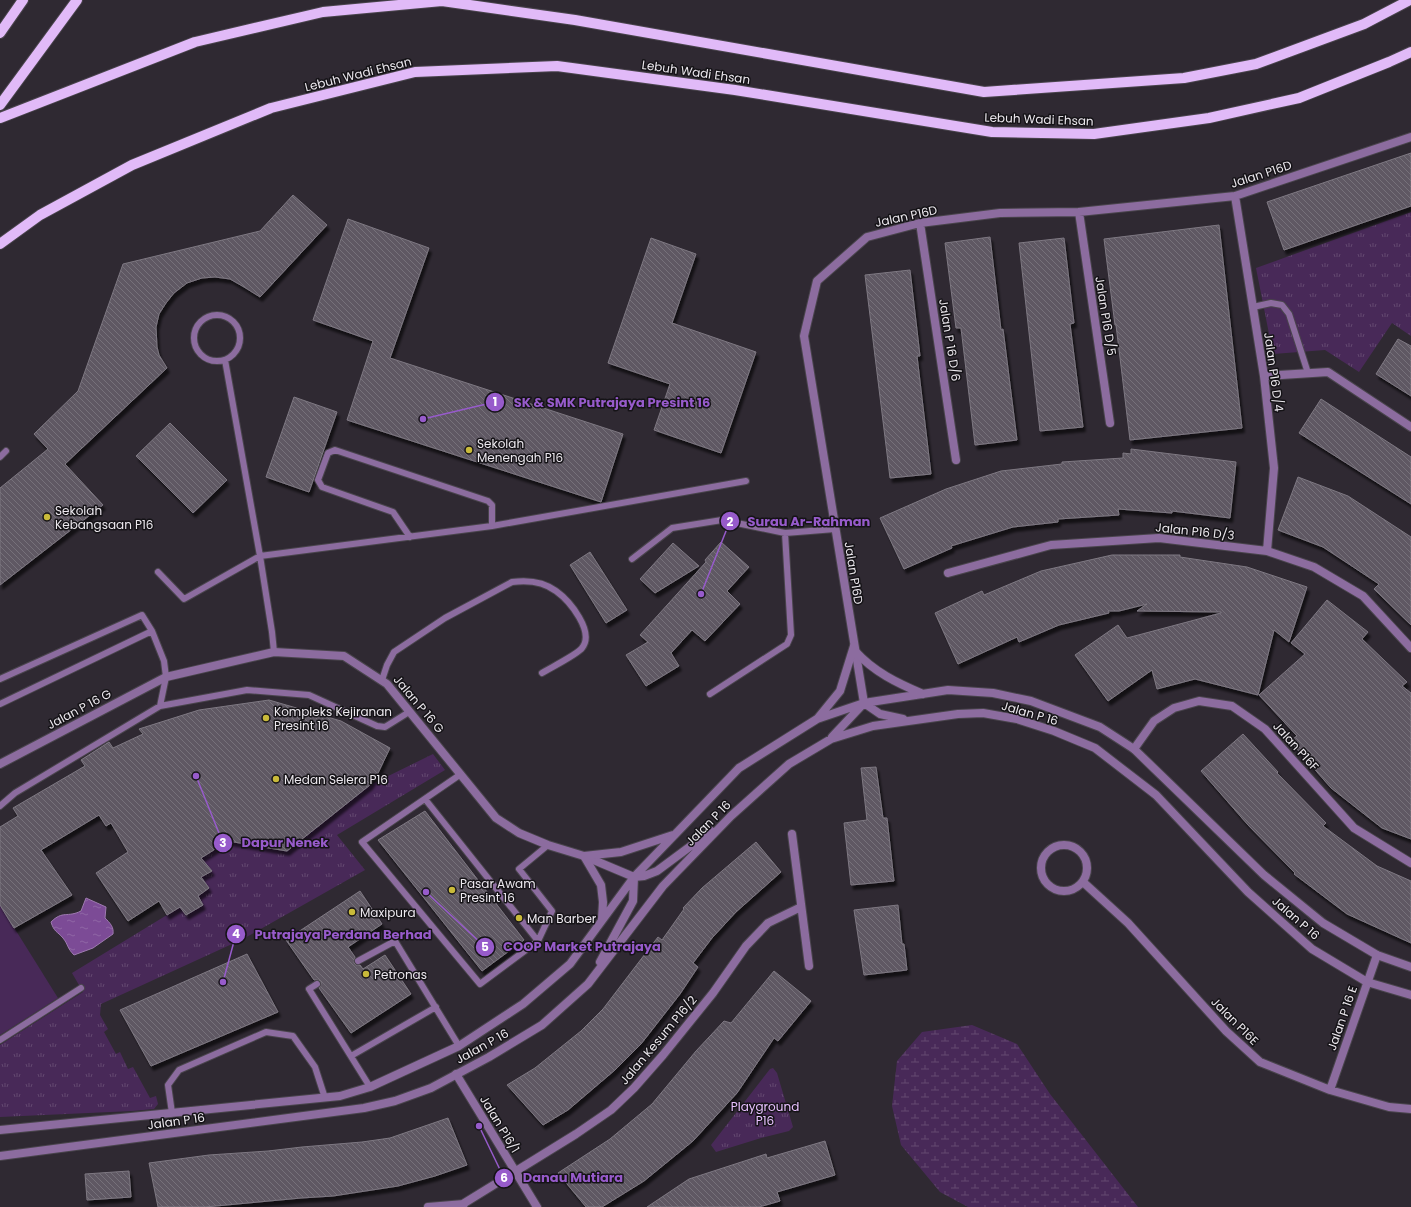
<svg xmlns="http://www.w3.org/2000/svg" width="1411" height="1207" viewBox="0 0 1411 1207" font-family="Poppins,sans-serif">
  <defs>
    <pattern id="wetland-marsh" width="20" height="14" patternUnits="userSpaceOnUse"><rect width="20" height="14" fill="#482958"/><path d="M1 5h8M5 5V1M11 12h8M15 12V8" fill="none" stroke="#634870"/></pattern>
    <pattern id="park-tufts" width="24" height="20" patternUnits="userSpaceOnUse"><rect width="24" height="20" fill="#482958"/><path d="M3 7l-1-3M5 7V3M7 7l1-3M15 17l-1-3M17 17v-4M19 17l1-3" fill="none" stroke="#634870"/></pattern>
    <pattern id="water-ripples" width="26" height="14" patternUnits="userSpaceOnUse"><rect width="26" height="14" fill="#7c4b96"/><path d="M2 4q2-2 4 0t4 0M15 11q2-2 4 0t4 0" fill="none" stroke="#8f65a5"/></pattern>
    <pattern id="building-back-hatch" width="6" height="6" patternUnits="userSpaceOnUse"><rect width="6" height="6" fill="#5f5963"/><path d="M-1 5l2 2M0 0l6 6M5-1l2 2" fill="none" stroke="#76717a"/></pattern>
    <filter id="shadow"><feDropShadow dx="2.5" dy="4.5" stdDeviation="1" flood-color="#0009"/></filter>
  </defs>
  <rect width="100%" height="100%" fill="#2f2932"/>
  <path fill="#482958" d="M0,905L58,998L0,1035Z"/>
  <path fill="url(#wetland-marsh)" d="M972,1025L1017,1044L1050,1094L1138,1207H968L940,1192L901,1145L892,1106L897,1061L922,1032Z"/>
  <path fill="url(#park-tufts)" d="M1411,212V336L1392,323L1359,372L1325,350L1273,354L1256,268Z
    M433,754L445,770L337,835L365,870L243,939L101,1004L100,1015L108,1029L104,1032L116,1054L120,1052L128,1069L133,1067L150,1098L156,1096L158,1104L154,1109L132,1111L0,1117V1045L83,992L72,973L180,907L186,915L202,905L198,896L209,888L201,877L212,871L201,858L228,841L287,851L370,785Z
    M773,1068L777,1073L793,1127L789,1131L761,1138L716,1152L711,1145L770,1069Z"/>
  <path fill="url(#water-ripples)" stroke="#9e7ab0" d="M86,898L106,907L105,918C110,923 114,927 113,934L93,948L74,955C67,948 68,944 63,938C57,931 54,932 51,922C63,910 67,918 81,911Z"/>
  <path fill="url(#building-back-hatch)" stroke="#7e7882" filter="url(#shadow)" d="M1411,153V206L1284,250L1267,202Z
    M293,195L327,225L260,297L244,287L230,279L215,277L202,278L187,283L174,293L166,303L159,314L156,327L157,347L159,355L167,368L65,464L103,505L0,585V488L48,449L34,434L78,391L123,264L260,231Z
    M348,219L429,248L390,358L623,434L601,502L347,420L373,341L313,320Z
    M1219,225L1242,428L1130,440L1116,325H1115L1104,239Z
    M990,237L1001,330L1003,329L1017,440L975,445L961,328H956L945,243Z
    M651,238L696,254L672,323L756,352L721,453L654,430L670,384L608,363Z
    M1064,238L1074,323L1070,324L1083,427L1040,431L1019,243Z
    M910,270L920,356H917L931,474L890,478L865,275Z
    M1398,339L1411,346V396L1376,374Z
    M294,397L337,412L309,492L266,477Z
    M1321,399L1411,457V504L1299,433Z
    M170,423L227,480L193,513L136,456Z
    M1131,449L1236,462L1230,518L1172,511V513L1118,509L1119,515L1058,519V522L1013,527L951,546L952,548L904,569L880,518L946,489L1001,471L1062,464V462L1123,458V453L1131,454Z
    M1298,477L1348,496L1411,537V625L1374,589L1379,584L1323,547L1278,530Z
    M721,542L749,567L727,591L740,604L705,641L692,630L671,653L679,666L646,686L626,655L648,642L640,635L706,562L705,560Z
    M673,543L699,566L655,593L640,579Z
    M590,552L627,610L606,623L570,565Z
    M1112,555H1180V557L1247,567L1307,587L1289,642L1274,630L1258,695L1195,679L1157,689L1152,670L1108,701L1075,655L1118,625L1127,638L1221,613V612L1137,611L1147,604L1119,611H1108L1109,613L1059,625L1019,642L1017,637L958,664L935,613L982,591L984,595L1041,571Z
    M1327,600L1368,632L1362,639L1407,682L1402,686L1411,693V839L1382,828L1331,788L1290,741L1297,736L1259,695L1305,654L1291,643Z
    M269,700L341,721L390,748L378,773L370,785L287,851L228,841L201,858L212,871L201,877L209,888L198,896L203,905L186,915L180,907L167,915L159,901L128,921L96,873L128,852L111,823L106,826L99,815L41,850L72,895L14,928L0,905V827L18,816L13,808L85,766L81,760L109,742L113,748L143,734L139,729L199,710Z
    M1243,734L1278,772L1277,773L1326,823L1323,826L1377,866L1411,881V943L1347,914L1294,874L1295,873L1248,825L1201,771Z
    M876,767L883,818H887L894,881L851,885L844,823L867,820L861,768Z
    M425,811L524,940L482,971L378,840Z
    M756,842L781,872L736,912L712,938L693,963L698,967L680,994L641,1044L615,1070L568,1110L543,1125L507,1085L535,1068L581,1031L603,1009L658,937L662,940L684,909L683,908L702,888Z
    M360,891L382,924L348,947L355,957L354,963L356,965H360L363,969L385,955L411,994L351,1033L319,988L321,984V981L317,980H314L286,940Z
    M898,905L902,944H904L907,970L864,975L854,910Z
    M247,954L278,1012L151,1066L120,1010Z
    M774,971L811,1001L778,1041L774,1038L737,1093L693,1141L644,1181L602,1207H586L558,1173L610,1139L652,1104L696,1051L724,1021L731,1023Z
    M448,1118L467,1165L435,1176L398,1186L333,1196L301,1198L205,1207H158L149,1163L209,1155L268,1151L302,1147L362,1142L390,1138Z
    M825,1141L835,1175L777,1192L780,1201L759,1207H647L689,1179L766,1154L767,1158Z
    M129,1171L131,1197L87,1200L85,1174Z"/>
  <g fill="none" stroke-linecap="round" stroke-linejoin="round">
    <g stroke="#49444c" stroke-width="8">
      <path id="service" d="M1253,307L1271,303L1282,305L1289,314L1308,373
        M194 338a23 23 0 1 1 46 0a23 23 0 1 1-46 0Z
        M225,360L260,556L272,632L274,652
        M0,457L6,451
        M410,537L393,512L322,487L318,480L328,453L335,450L488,501L492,505V526
        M632,559L672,528L722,520L785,533L835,529
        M158,572L184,599L260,556L492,526L746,481
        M0,679L142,615L152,631
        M382,680L387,665L394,652L445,618L512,582C527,580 544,582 556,591C570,601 595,632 582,648C578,654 550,668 542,673
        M710,694L787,644L791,635L785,533
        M0,704L152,631L164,661L166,677L160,706
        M461,774L362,842L480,984L538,941L552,911L519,869L548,845
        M425,799L538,941
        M0,806L15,793L160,706L247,690L309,695L377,726L385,727L409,712
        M358,961L395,941L459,1046
        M317,984L309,989L370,1087
        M0,1040L81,988
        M351,1056L436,1007
        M172,1113L168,1085L179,1070L266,1032L293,1036L315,1067L325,1098"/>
    </g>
    <g stroke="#49444c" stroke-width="10">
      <path id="minor" d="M1235,196L1264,376L1274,468L1267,551
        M1079,212L1110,423
        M920,223L956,460
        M1264,376L1328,372L1411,427
        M948,573L1051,545L1159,538L1267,551L1314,567L1363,596L1411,648
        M864,703L804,336L817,281L867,237L920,223L1000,213L1079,212L1235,196L1411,137
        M1134,749L1154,721L1174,708L1199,701L1232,706L1265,729L1354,828L1411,863
        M0,764L166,677L274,652L344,656L387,684L496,818L519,833L548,845L584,856L634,877
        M792,834L809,966
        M1041 868a23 23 0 1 1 46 0a23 23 0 1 1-46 0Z
        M1083,882L1128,923L1226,1031L1260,1062L1330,1090L1389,1107L1411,1109
        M456,1074L537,1207
        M1330,1090L1377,955
        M428,1207L464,1204
        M458,1207L576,1134L611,1110L634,1088L663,1055L713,993L746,946L768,923L801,907"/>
    </g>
    <g stroke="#49444c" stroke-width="10">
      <path id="tertiary" d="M855,651C874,672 897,683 923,694
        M818,718L840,691L854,646
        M832,737L864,703L880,714L903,719
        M634,877L644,876L657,871L711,831
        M602,919L603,902L601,885L584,856L621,852L673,835
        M600,962L633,901L634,877
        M0,1130L340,1096L370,1087L459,1046L523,1004L570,964L634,877L739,768L817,719L864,703L948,690L993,693L1031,701L1100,727L1134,749L1264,875L1323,923L1377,955L1411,967
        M0,1156L364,1108L395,1101L431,1088L489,1057L542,1025L588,984L663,886L731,816L789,764L831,739L873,726L958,714L983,713L1017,719L1054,731L1095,748L1156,795L1248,892L1312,949L1367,982L1411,995"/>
    </g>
    <g stroke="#49444c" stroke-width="12">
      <path id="primary" d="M0,33L23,0
        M0,105L77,0
        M0,118L195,42L323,12L442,1L575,20L984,92L1184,78L1256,64L1364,24L1410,0
        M0,244L40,215L132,165L271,108L415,72L557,66L735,90L992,132L1094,134L1209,118L1299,98L1389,62L1411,52"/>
    </g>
    <use href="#service" stroke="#8c6c9f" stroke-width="6"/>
    <use href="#minor" stroke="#8c6c9f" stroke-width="8"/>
    <use href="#tertiary" stroke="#8c6c9f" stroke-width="8"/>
    <use href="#primary" stroke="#e1baf8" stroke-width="10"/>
  </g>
  <g fill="#c9ba3a" stroke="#151317" stroke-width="1.5">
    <circle cx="469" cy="450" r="4"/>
    <circle cx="47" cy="517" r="4"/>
    <circle cx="266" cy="718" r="4"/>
    <circle cx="276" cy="779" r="4"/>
    <circle cx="452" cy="890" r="4"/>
    <circle cx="352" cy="912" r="4"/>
    <circle cx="519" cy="918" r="4"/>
    <circle cx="366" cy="974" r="4"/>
  </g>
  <g text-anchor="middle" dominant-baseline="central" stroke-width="3" stroke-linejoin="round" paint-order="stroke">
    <g font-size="12" fill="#ece8ee" stroke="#151317">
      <text transform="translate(696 72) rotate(8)">Lebuh Wadi Ehsan</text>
      <text transform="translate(358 74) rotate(-14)">Lebuh Wadi Ehsan</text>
      <text transform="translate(1039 119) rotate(2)">Lebuh Wadi Ehsan</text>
      <text transform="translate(1261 174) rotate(-18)">Jalan P16D</text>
      <text transform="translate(906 216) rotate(-12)">Jalan P16D</text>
      <text transform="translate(1106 316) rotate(81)">Jalan P16 D/5</text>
      <text transform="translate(950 340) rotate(81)">Jalan P 16 D/6</text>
      <text transform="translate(1274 372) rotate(82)">Jalan P16 D/4</text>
      <text transform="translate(1195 531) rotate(6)">Jalan P16 D/3</text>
      <text transform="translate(854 573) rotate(81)">Jalan P16D</text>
      <text transform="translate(419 704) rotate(50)">Jalan P 16 G</text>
      <text transform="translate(79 709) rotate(-28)">Jalan P 16 G</text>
      <text transform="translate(1030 713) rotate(16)">Jalan P 16</text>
      <text transform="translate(1296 746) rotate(48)">Jalan P16F</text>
      <text transform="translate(708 823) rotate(-45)">Jalan P 16</text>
      <text transform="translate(1296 918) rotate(41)">Jalan P 16</text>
      <text transform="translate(1342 1018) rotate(-71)">Jalan P 16 E</text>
      <text transform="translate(1235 1021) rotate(45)">Jalan P16E</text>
      <text transform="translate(658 1040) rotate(-50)">Jalan Kesum P16/2</text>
      <text transform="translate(482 1046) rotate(-29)">Jalan P 16</text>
      <text transform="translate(176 1121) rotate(-8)">Jalan P 16</text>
      <text transform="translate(500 1124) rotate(59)">Jalan P16/1</text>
    </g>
    <g font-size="12" fill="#ece8ee" stroke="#151317" text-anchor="start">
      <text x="477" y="443">Sekolah<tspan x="477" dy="14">Menengah P16</tspan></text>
      <text x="55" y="510">Sekolah<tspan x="55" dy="14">Kebangsaan P16</tspan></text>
      <text x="274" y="711">Kompleks Kejiranan<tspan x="274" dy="14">Presint 16</tspan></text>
      <text x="284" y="779">Medan Selera P16</text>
      <text x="460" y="883">Pasar Awam<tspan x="460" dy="14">Presint 16</tspan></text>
      <text x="360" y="912">Maxipura</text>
      <text x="527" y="918">Man Barber</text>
      <text x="374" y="974">Petronas</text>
    </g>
    <g font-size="12" fill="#e7c0fe" stroke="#151317">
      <text x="765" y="1106">Playground<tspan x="765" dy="14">P16</tspan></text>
    </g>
  </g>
  <path fill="none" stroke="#975bcb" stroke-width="1.5" d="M423 419L495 402M701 594L730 521M196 776L223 843M223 982L236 934M426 892L485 947M479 1126L504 1178"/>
  <g fill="#975bcb" stroke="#151317" stroke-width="1.5">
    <circle cx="423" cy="419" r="4"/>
    <circle cx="701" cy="594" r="4"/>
    <circle cx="196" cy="776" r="4"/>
    <circle cx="223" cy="982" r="4"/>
    <circle cx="426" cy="892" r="4"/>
    <circle cx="479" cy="1126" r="4"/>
    <circle cx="495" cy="402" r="10"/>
    <circle cx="730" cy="521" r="10"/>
    <circle cx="223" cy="843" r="10"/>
    <circle cx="236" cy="934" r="10"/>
    <circle cx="485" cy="947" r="10"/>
    <circle cx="504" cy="1178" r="10"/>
  </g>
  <g font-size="12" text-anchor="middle" font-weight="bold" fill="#fff">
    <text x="495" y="406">1</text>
    <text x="730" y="526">2</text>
    <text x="223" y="847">3</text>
    <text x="236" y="938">4</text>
    <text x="485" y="951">5</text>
    <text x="504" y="1182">6</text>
  </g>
  <g font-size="13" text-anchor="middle" font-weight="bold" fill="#975bcb" stroke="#151317" stroke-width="3" stroke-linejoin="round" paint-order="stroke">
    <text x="612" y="407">SK &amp; SMK Putrajaya Presint 16</text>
    <text x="809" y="526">Surau Ar-Rahman</text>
    <text x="285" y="847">Dapur Nenek</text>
    <text x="343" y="939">Putrajaya Perdana Berhad</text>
    <text x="582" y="951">COOP Market Putrajaya</text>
    <text x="573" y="1182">Danau Mutiara</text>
  </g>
</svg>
